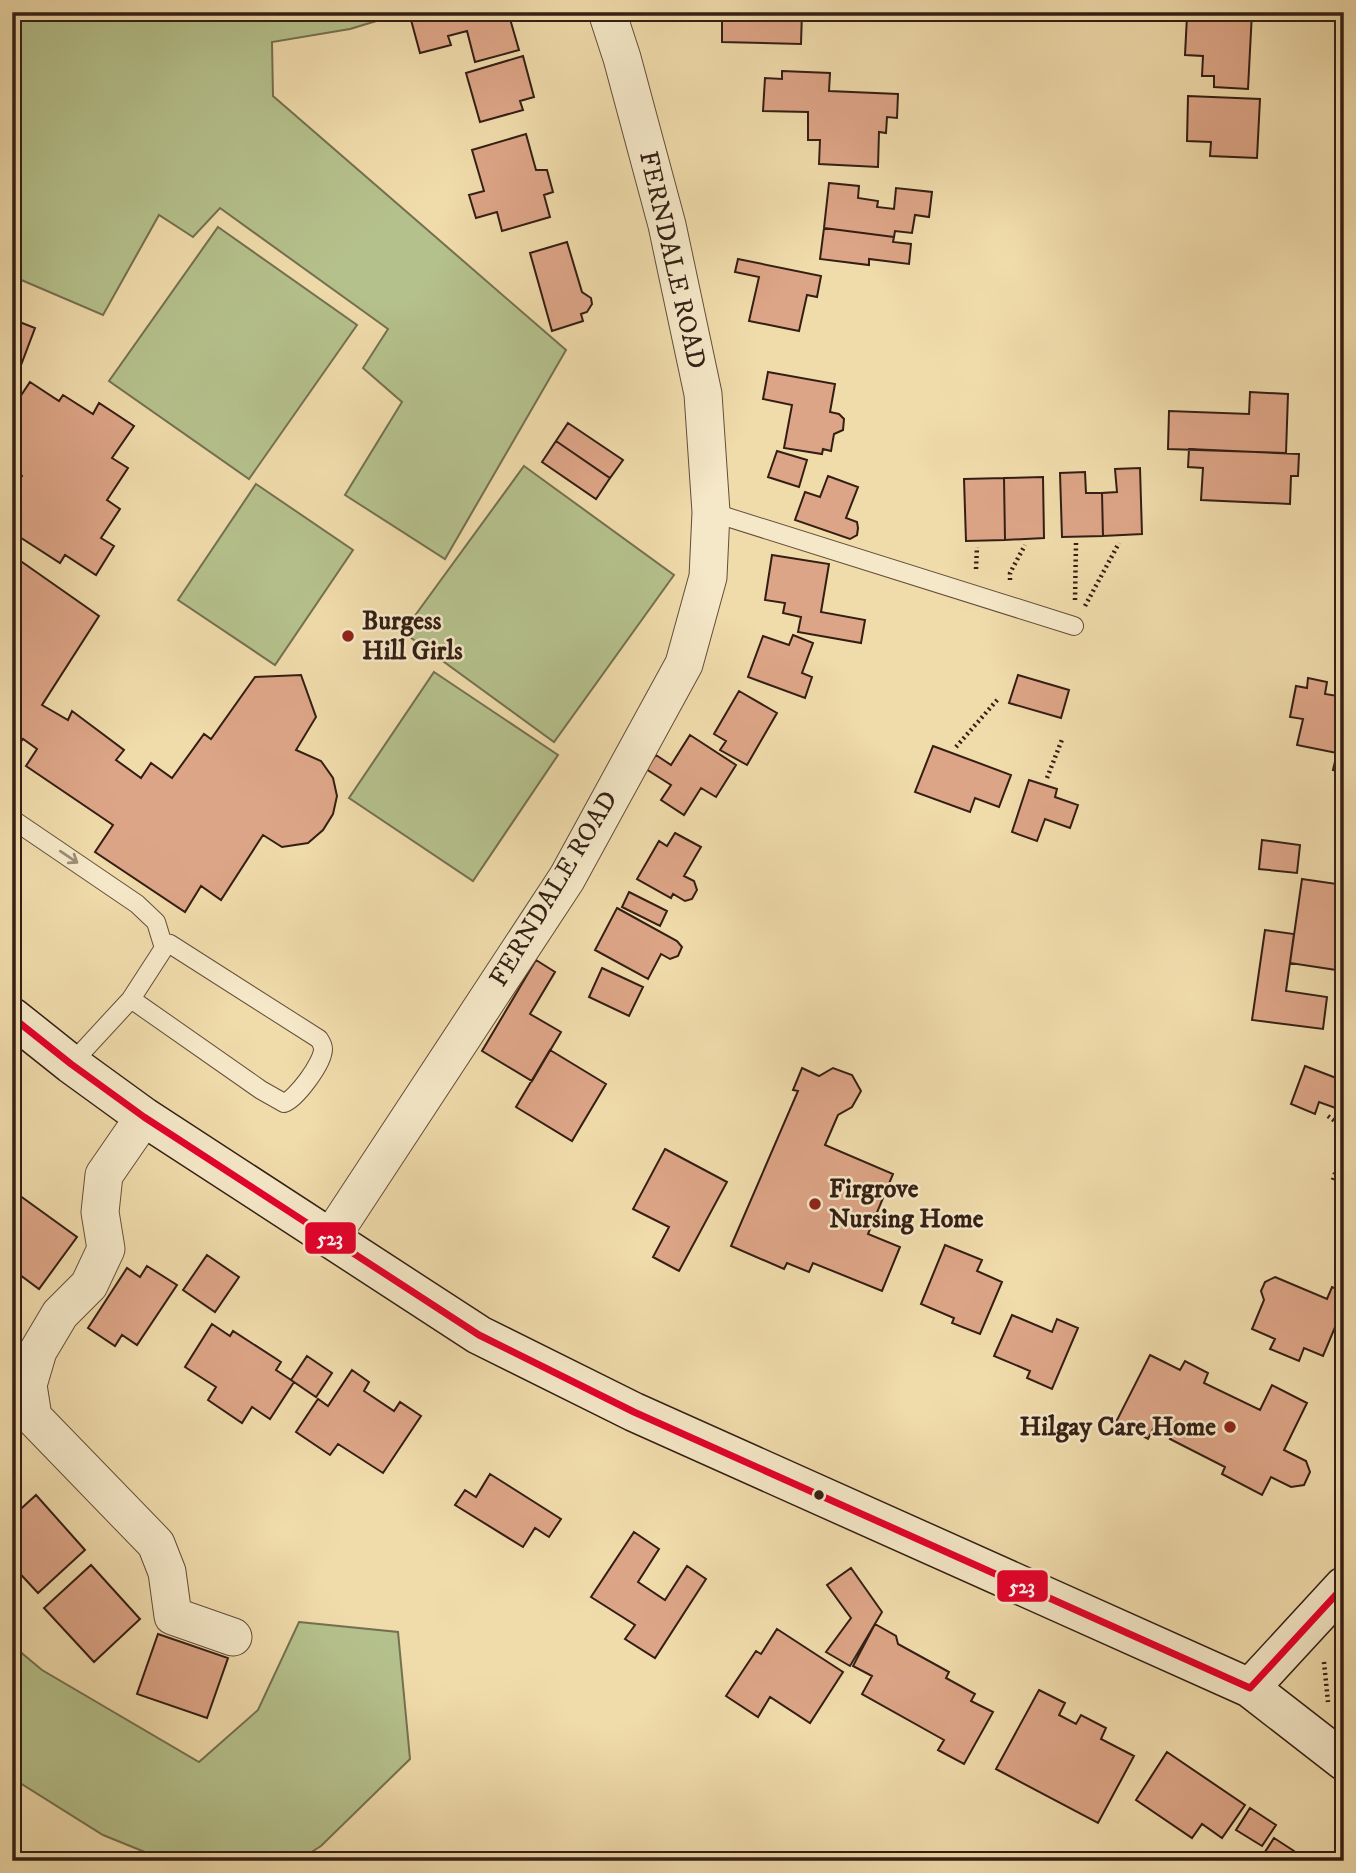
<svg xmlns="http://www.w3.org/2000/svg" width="1356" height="1873" viewBox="0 0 1356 1873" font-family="'IM FELL DW Pica',serif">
  <rect width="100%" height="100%" fill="#f0dbab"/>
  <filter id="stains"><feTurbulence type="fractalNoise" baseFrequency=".00286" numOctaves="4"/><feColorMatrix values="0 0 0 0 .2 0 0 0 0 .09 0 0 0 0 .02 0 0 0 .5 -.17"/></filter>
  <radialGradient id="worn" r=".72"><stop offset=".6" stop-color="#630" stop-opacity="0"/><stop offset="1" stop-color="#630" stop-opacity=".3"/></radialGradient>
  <path fill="#b5c18c" stroke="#747050" stroke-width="2" d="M12,12H406L350,29L272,42L273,96L566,350L445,559L345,495L402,402L363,368L388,329L220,208L193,237L159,215L103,315L12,276Z
    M218,227L357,325L249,479L109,381Z
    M524,466L674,575L554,742L403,632Z
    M256,484L353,550L275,665L178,600Z
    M434,672L558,755L473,881L349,798Z
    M299,1622L398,1632L410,1759L321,1846L297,1861H167L103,1835L12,1778V1645L42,1670L199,1762L258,1710Z"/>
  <path fill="#dda587" stroke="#341e14" stroke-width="2" d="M442,12H508L519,50L475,62L467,31L448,36L451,45L420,53L411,20Z
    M722,12H802L801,44L722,42Z
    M1201,12H1252L1248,89L1214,87V76H1202L1203,56L1185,55L1187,16H1201Z
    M523,56L534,97L520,101L523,110L480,122L466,73Z
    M782,71L830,73L829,91L898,94L897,118L887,117L886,133L879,132L878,167L819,164L820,140H808V112L763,111L765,78L782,79Z
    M1188,96L1260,99L1257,158L1210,156L1211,142L1187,141Z
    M526,134L536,170H547L553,192L544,195L550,217L502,231L497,212L476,218L469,195L484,191L472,150Z
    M829,183L859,186L858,198L878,201L877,207L894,209L896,188L932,192L929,217L915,215L912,233L895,231L894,237L824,228Z
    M824,228L894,237L893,242L911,244L909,264L869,259V265L820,259Z
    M567,242L582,292L591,298L592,304L587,312L581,314L583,321L552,331L530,253Z
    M738,259L821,276L817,297L807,295L799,331L749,321L759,277L735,272Z
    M12,319L35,328L12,389Z
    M768,372L835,384L830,412L839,414L844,419L843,430L834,434L831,451L823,449L822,454L784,448L792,405L763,399Z
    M30,382L59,401L63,395L93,414L99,403L134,426L112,458L128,468L107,500L120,509L101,538L114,546L96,575L65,555L60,563L12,532V491L22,476L12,469V423L15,419L12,418V409Z
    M1250,392L1288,394L1286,453L1168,449L1169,411L1249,414Z
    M568,423L623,460L610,478L556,441Z
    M556,441L610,478L596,499L542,462Z
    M1189,449L1299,454L1298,476H1291L1290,504L1201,500L1203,468L1188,467Z
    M777,451L807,460L799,487L768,477Z
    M1140,468L1142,534L1103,536L1102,493L1117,492L1115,469Z
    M1085,472L1086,493H1102L1103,536L1062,537L1060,473Z
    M828,476L858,487L846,518L857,522L858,528L857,535L850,539L795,520L805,492L820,497Z
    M1043,477L1044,538L1005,540L1004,478Z
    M1004,478L1005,540L966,541L964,479Z
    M12,555L99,616L42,705L68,720L72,711L124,750L116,760L141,778L151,763L172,778L204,734L211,739L255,677L301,675L316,717L296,750L321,761L333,778L337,796L333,814L323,830L308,843L282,847L263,835L221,900L201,886L185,912L95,852L113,825L26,766L37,749L23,739L12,754Z
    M772,555L829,564L821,612L865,620L861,643L798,632L801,617L783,613L785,603L765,600Z
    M793,635L813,643L802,673L812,677L805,698L748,677L763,636L789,645Z
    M1018,675L1069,690L1061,718L1009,703Z
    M1308,678L1327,682L1325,694L1344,697V773L1333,770L1337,753L1297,745L1303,719L1290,717L1296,686L1307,688Z
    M739,691L777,713L747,765L720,750L726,741L714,734Z
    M690,735L736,765L716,797L701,788L684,815L661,800L671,785L646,769L656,755L671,765Z
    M933,746L1011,775L999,807L975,798L970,812L915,792Z
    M1029,780L1057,789L1055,797L1078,805L1070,828L1045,819L1037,841L1012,832Z
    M675,833L701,847L684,876L694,881L697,890L692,899L685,901L673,894L671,898L637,879L659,841L667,846Z
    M1262,840L1300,845L1297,873L1259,869Z
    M1302,879L1344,885L1343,971L1290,963Z
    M629,892L667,911L660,926L622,907Z
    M617,908L677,941L682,947L678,956L670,959L661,954L648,979L595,950Z
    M1265,930L1294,934L1286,991L1327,997L1323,1029L1252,1020Z
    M536,960L555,972L530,1014L561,1032L532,1081L482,1051Z
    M602,968L643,987L629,1016L589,997Z
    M550,1050L606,1084L572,1141L516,1107Z
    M1305,1066L1344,1081V1111L1319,1102L1315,1114L1291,1104Z
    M802,1068L819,1076L833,1068L852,1075L861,1091L852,1107L838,1115L825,1145L893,1174L868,1234L900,1247L882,1291L813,1263L809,1272L787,1263L784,1269L731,1246L798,1091L793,1090Z
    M665,1149L727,1182L679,1271L653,1257L669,1227L633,1209Z
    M12,1190L77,1237L39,1289L12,1269Z
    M945,1245L982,1260L977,1271L1002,1282L980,1334L952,1323L954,1318L921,1304Z
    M207,1255L239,1277L215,1312L183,1290Z
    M147,1266L177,1285L137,1345L122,1335L115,1346L88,1328L127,1268L140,1277Z
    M1275,1277L1327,1299L1332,1287L1344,1292V1322L1338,1320L1323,1356L1304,1348L1299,1361L1270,1349L1275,1339L1252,1329L1264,1300L1261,1291L1265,1282Z
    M1012,1315L1052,1332L1057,1319L1078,1328L1052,1389L1027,1378L1030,1371L994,1356Z
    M212,1324L230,1336L233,1331L281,1362L276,1370L294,1382L270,1419L252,1407L242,1423L208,1400L216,1387L185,1367Z
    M1150,1355L1180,1370L1185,1361L1208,1373L1204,1383L1260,1410L1272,1385L1307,1403L1284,1450L1306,1461L1310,1472L1304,1485L1291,1487L1271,1477L1262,1495L1222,1474L1225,1467L1170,1439L1174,1432L1156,1423L1148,1439L1116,1422Z
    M307,1356L332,1373L316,1397L291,1380Z
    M352,1370L369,1382L364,1391L394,1411L400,1402L421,1416L383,1473L338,1444L330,1455L296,1432L318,1399L328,1406Z
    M490,1474L561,1519L549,1537L535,1528L523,1547L455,1505L465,1490L476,1497Z
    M36,1495L85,1550L38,1593L12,1565V1517Z
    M634,1532L659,1549L638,1582L665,1600L687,1566L706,1579L655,1658L625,1639L635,1625L591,1597Z
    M91,1565L140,1619L94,1662L44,1608Z
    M851,1568L882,1612L850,1666L826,1652L851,1618L827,1585Z
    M875,1624L896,1636L898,1644L949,1672L946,1678L975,1694L971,1701L993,1712L964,1764L938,1750L944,1740L862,1694L872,1676L853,1666Z
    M777,1629L843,1672L810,1723L770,1697L758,1717L726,1696L756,1651L761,1654Z
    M158,1634L228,1658L207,1718L137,1694Z
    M1039,1690L1065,1703L1059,1715L1076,1724L1081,1715L1106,1728L1101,1739L1134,1756L1098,1823L996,1769Z
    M1167,1752L1245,1805L1222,1838L1202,1824L1192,1838L1136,1800Z
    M1250,1808L1276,1825L1262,1846L1236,1830Z
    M1274,1838L1294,1851L1288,1861H1259Z"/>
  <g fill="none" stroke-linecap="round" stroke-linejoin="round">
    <g stroke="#634d3a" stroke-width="20">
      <path id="lane" d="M711,512L1074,626
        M12,819L137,904L156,922L164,948
        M71,1064L131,999L164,948L170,944L319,1039C321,1042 323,1045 323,1049C323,1063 296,1099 284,1103L261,1090L131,999"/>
    </g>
    <g stroke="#634d3a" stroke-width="39">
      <path id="street" d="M144,1117L104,1175L100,1212L106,1249L89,1285L60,1314L38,1351L28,1385L33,1417L156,1544L167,1572L173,1616L233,1637
        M330,1239L567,878L684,664L708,577L711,512L703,394L667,225L622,58L607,12"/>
    </g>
    <g stroke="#341e14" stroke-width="41">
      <path id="secondary" d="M12,1017L71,1064L144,1117L479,1335L634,1412L1250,1688L1344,1761
        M1250,1688L1344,1586"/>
    </g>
    <path stroke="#341e14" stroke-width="4.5" stroke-dasharray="2 3.5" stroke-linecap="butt" d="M976,569L977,547
      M1010,580V573L1025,545
      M1075,600L1076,543
      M1085,606L1119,543
      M956,747L998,699
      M1047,778L1063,737
      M1328,1116L1344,1128
      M1333,1180L1344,1143
      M1324,1662L1328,1702"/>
    <use href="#lane" stroke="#f5e8c8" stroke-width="18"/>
    <use href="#street" stroke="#f5e8c8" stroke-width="37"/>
    <use href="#secondary" stroke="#f5e8c8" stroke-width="38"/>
    <g stroke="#f5e8c8" stroke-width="12">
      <path id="bus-1" d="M12,1017L71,1064L144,1117L479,1335L634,1412L1250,1688L1344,1586"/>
    </g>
    <use href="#bus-1" stroke="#e4002b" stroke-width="7"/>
  </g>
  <defs><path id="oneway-shaft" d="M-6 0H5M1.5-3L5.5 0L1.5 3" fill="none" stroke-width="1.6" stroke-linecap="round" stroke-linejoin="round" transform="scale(1.75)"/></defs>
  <use stroke="#9e8d77" href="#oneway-shaft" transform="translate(69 857) rotate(34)"/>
  <g fill="#8f2418" stroke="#f5e8c8" stroke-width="2.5">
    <circle cx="348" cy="636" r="7"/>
    <circle cx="815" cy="1204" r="7"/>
    <circle cx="1230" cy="1427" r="7"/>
  </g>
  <circle fill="#341e14" stroke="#f5e8c8" stroke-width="2.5" cx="819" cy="1495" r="6"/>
  <g text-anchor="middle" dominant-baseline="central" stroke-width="5" stroke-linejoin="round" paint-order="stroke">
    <g font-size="26" fill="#341e14" stroke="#f5e8c8">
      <text transform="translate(672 260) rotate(77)">FERNDALE ROAD</text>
      <text transform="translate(554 889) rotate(-59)">FERNDALE ROAD</text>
    </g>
    <g font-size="26" font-weight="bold" fill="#341e14" stroke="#f5e8c8" text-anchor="start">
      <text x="362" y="621">Burgess<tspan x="362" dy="30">Hill Girls</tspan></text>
      <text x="829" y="1189">Firgrove<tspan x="829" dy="30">Nursing Home</tspan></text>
      <text x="1216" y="1427" text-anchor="end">Hilgay Care Home</text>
    </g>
  </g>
  <g stroke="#f5e8c8" stroke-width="2.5">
    <rect x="304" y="1221" width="53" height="34" rx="7" fill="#e4002b"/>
    <rect x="996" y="1569" width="53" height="34" rx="7" fill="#e4002b"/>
  </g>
  <g font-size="19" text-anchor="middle" font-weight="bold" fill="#fff">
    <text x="330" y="1245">523</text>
    <text x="1022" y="1593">523</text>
  </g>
  <rect width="1356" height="1873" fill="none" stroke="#f0dbab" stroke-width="42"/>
  <rect x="14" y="14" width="1328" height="1845" fill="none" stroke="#341e14" stroke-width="3.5"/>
  <rect x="21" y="21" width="1314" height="1831" fill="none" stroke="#341e14" stroke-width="2"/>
  <rect width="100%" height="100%" filter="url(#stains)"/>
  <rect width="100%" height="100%" fill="url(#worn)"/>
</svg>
